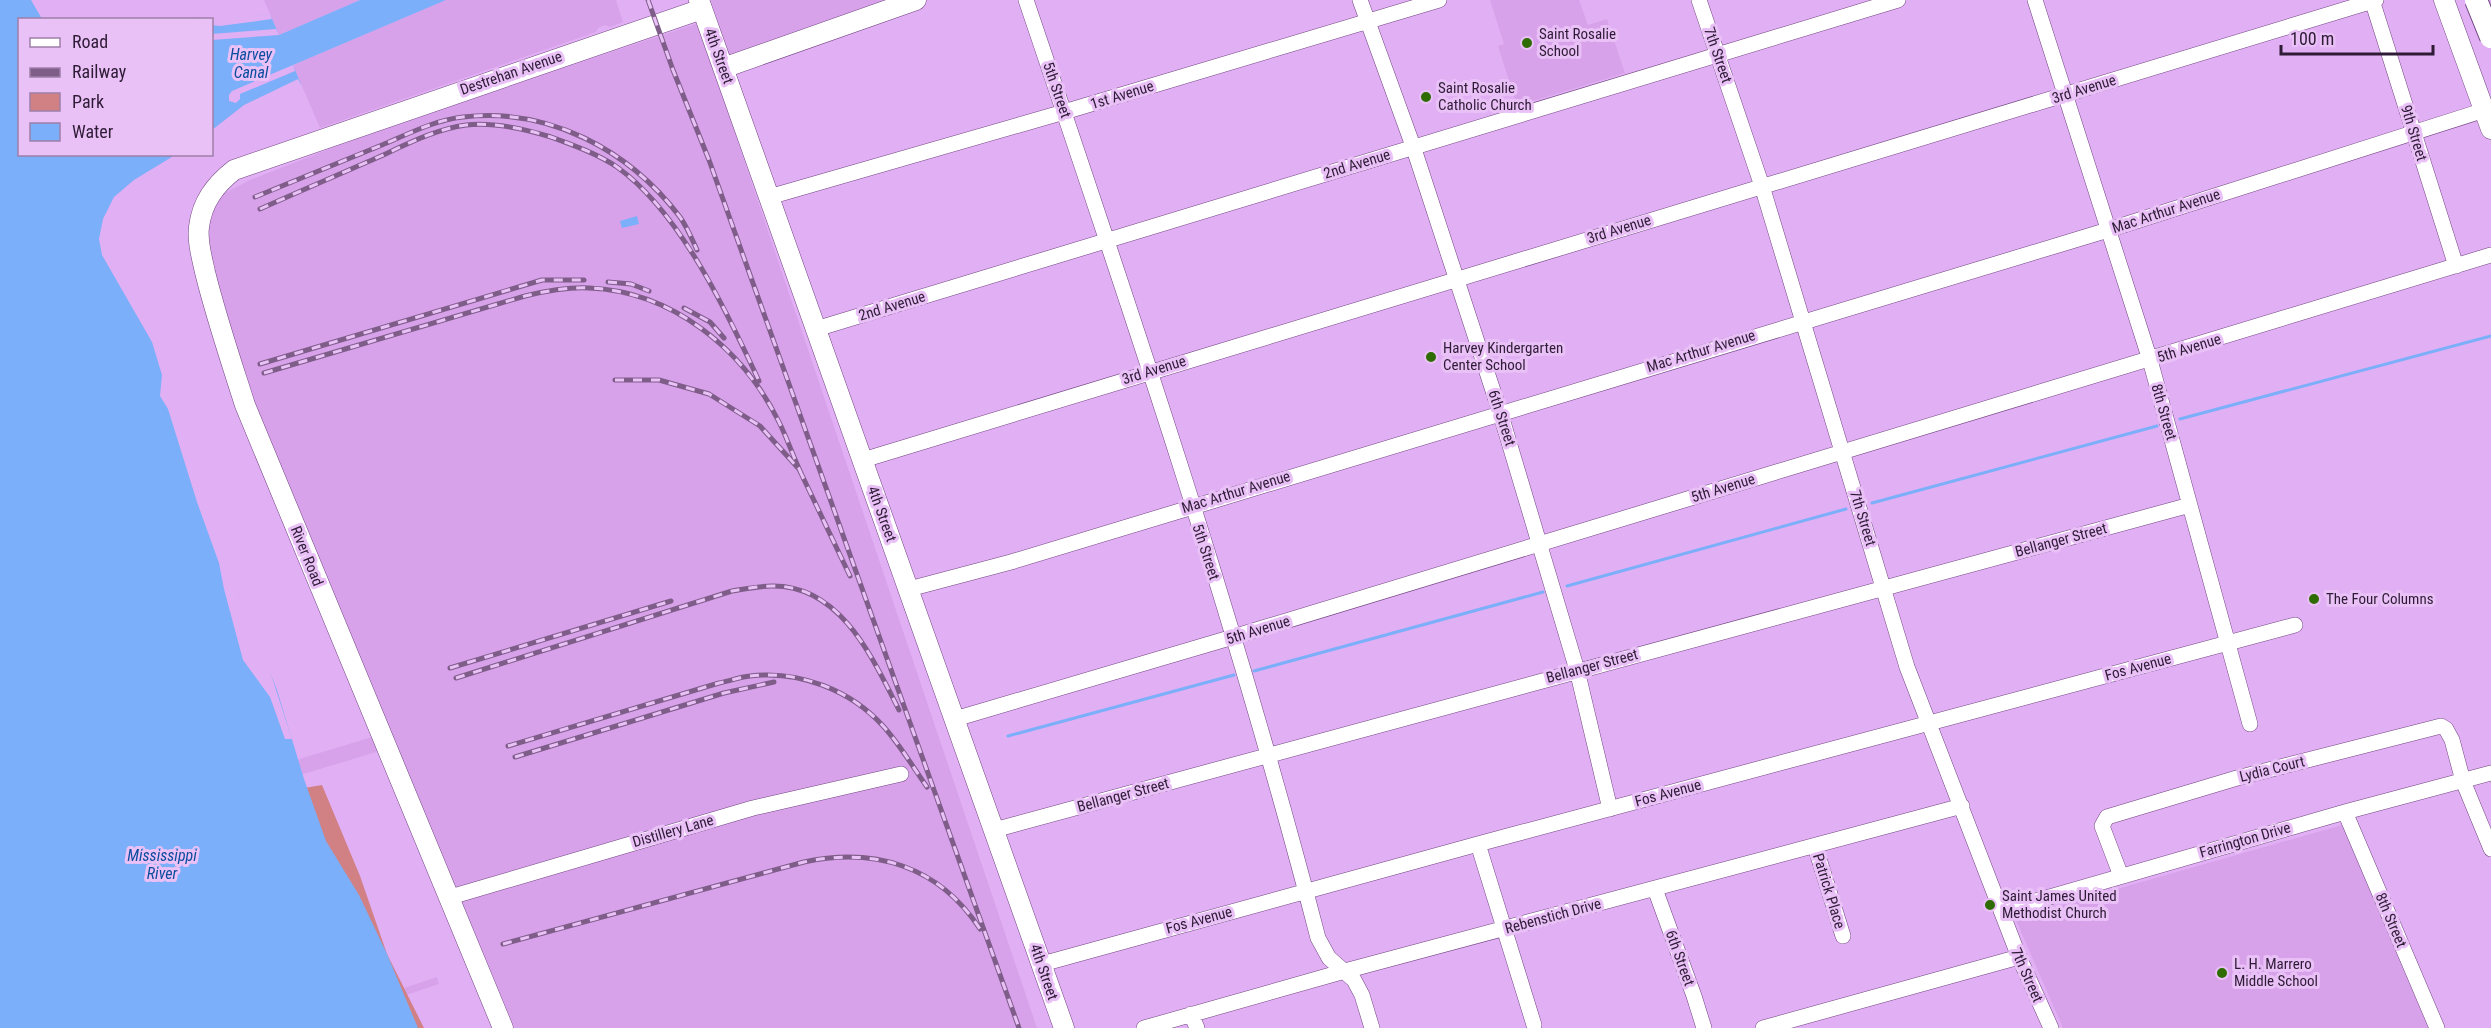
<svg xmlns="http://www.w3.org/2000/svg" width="2491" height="1028" viewBox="0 0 2491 1028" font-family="'Roboto Condensed',sans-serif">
  <rect width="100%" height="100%" fill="#e1aff3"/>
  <path fill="#d8a2eb" d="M264,0H360L279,35Z
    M446,0H616L623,22L610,27L605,25L598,28L596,32L320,128L293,65Z
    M711,0H900L731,61Z
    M1490,0H1579L1588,25L1607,19L1625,73L1517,106L1498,46L1504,44Z
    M696,24L713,68L1037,1028H515L396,746L254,789L253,773L389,732L242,380L210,253L208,229L214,205L223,194L250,180L393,124Z
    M2342,825L2428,1028H2063L2015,918Z
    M437,977L439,984L356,1012L344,1008Z"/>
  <path fill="#d18084" d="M322,785L360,876L387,954L424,1028H396L293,790Z"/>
  <path fill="#7baff9" d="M0,0H31L42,19L20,20V154L186,155L116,211L111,258L126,292L149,327L216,537L277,690L304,779L326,841L359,895L387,954L418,1028H0Z
    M360,0H446L293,65L301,84L247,110L212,136V20H195L270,14L279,35Z
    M637,216L639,224L622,228L620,221Z"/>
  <path fill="#e1aff3" d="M270,14L272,19L220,26L212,25V20H192L193,17Z
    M276,29L279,35L212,40V34Z
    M293,65L295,71L240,94V99L236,103L229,101V95L232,91Z
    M298,79L302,87L248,112L212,139V130L244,105Z
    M189,154L119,212L115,258L128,290L152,326L219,536L239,594L263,650L292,739H285L270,697L243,660L224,589L219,563L197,502L168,409L160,396L162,375L152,342L102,255L99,239L103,219L114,197L134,180L175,155Z"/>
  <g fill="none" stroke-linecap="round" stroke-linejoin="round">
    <path stroke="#7baff9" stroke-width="3" d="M2180,419L2491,336
      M1872,503L2157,426
      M1567,586L1846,509
      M1254,671L1543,592
      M1008,736L1234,675"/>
    <g stroke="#714581" stroke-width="16">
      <path id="minor" d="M1026,0C1131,310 1236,621 1318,938L1329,958L1354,980L1362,995L1372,1028
        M1360,0L1413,146L1500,412L1577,670L1610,809
        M1699,0L1762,186L1907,667L2019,957L2051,1028
        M2035,0L2150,360L2250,724
        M2372,0L2456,266
        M769,197L1064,112L1439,0
        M816,329L1898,0
        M863,460L2376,0
        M909,589L1011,562L2108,230L2491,108
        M955,719L1233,637L2491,255
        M2345,812L2437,1028
        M994,830L2190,505
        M1478,844L1534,1025
        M1815,846L1843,936
        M2121,876L2102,826L2107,817L2237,778L2441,726L2446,729L2452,740L2463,781L2491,849
        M1655,889L1694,996L1704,1028
        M447,898L753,808L901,774
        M2001,911L2345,812L2491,773
        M1042,964L1478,844L2295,625
        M1191,1014L1197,1028
        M1144,1028L1345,971L1962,806
        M1763,1028L2019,957"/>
    </g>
    <g stroke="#714581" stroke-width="21">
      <path id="major" d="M699,0L1064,1028
        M2444,0L2491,129
        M723,68L916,0
        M503,1028L245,405C231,361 216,317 205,272C202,258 197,241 199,227C202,202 215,185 234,170L702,9"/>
    </g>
    <use href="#minor" stroke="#fff" stroke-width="15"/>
    <use href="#major" stroke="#fff" stroke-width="20"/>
    <g stroke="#7e5d89" stroke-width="5">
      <path id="rail" d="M648,0L673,70L709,160L1019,1028
        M255,197C297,180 340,162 382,145C408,134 435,120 463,117C549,107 629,150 680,217C687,227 692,239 697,250
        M260,209C300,191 340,174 381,156C407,144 436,129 466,125C493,122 525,129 551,137C573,145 598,154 617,167C680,212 727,312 759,381
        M608,282L631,284L649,291
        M684,308L710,322L724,338
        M260,364L542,280H584
        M264,373L525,296C546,291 568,287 589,288C672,291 743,349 779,422C787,438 793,456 801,473
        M615,380H659L709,394L760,426L799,469L850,576
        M450,668L671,601
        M456,678L732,591C745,589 759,586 772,586C841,585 873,659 899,710
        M508,746L719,683C729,681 740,677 750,676C799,670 851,690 884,727C900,745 913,767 927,787
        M515,757L724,693L774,682
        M503,944L804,862C875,847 939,866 980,929"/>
    </g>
    <use href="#rail" stroke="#e9c1f7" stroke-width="3" stroke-dasharray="9" stroke-linecap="butt"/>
    <g stroke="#714581" stroke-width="24" stroke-linecap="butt">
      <path id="highway-bridge" d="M2476,0L2491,37"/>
    </g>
    <use href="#highway-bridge" stroke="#fff" stroke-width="22"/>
  </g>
  <g fill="#2e6c00" stroke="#e9c1f7" stroke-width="2">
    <circle cx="1527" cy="43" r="6"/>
    <circle cx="1426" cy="97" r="6"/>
    <circle cx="1431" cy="357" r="6"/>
    <circle cx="2314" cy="599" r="6"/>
    <circle cx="1990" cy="905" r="6"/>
    <circle cx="2222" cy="973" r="6"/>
  </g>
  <g text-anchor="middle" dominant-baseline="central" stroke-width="6" stroke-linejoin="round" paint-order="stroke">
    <g font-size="15" fill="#2e1b35" stroke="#e9c1f7" text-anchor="start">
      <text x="1539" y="34">Saint Rosalie<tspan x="1539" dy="17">School</tspan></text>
      <text x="1438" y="88">Saint Rosalie<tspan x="1438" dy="17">Catholic Church</tspan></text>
      <text x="1443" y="348">Harvey Kindergarten<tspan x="1443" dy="17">Center School</tspan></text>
      <text x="2326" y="599">The Four Columns</text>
      <text x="2002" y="896">Saint James United<tspan x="2002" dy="17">Methodist Church</tspan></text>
      <text x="2234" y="964">L. H. Marrero<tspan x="2234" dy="17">Middle School</tspan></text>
    </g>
    <g font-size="15" fill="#2e1b35" stroke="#e9c1f7">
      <text transform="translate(1718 55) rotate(71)">7th Street</text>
      <text transform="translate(719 56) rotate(70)">4th Street</text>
      <text transform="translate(511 73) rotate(-19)">Destrehan Avenue</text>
      <text transform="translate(2084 89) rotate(-17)">3rd Avenue</text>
      <text transform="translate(1057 90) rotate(71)">5th Street</text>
      <text transform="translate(1122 95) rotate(-17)">1st Avenue</text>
      <text transform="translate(2414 133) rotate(73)">9th Street</text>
      <text transform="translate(1357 164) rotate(-17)">2nd Avenue</text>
      <text transform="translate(2166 211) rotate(-18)">Mac Arthur Avenue</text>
      <text transform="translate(1619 229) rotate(-17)">3rd Avenue</text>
      <text transform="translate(892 306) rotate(-17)">2nd Avenue</text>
      <text transform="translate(2189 348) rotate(-17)">5th Avenue</text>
      <text transform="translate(1701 351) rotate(-17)">Mac Arthur Avenue</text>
      <text transform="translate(1154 370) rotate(-17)">3rd Avenue</text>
      <text transform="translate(2164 412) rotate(74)">8th Street</text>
      <text transform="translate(1502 418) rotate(72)">6th Street</text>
      <text transform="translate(1723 488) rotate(-17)">5th Avenue</text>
      <text transform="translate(1236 492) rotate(-17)">Mac Arthur Avenue</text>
      <text transform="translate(882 514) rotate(70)">4th Street</text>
      <text transform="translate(1863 518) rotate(73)">7th Street</text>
      <text transform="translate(2061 540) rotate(-15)">Bellanger Street</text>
      <text transform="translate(1206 552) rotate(72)">5th Street</text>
      <text transform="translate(307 556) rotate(68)">River Road</text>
      <text transform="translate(1258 630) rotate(-17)">5th Avenue</text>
      <text transform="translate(1592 666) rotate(-15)">Bellanger Street</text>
      <text transform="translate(2138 667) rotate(-15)">Fos Avenue</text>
      <text transform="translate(2272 769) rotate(-14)">Lydia Court</text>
      <text transform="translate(1668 793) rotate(-15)">Fos Avenue</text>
      <text transform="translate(1123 795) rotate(-15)">Bellanger Street</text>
      <text transform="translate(673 831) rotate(-16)">Distillery Lane</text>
      <text transform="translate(2245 840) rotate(-16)">Farrington Drive</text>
      <text transform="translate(1829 891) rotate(73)">Patrick Place</text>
      <text transform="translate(1553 916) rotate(-15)">Rebenstich Drive</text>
      <text transform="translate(1199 920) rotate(-15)">Fos Avenue</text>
      <text transform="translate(2391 920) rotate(67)">8th Street</text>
      <text transform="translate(1680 958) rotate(70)">6th Street</text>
      <text transform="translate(1044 972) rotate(71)">4th Street</text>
      <text transform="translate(2027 975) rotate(66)">7th Street</text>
    </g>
    <g font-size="16" font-style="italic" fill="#0b4d9d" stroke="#e9c1f7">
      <text x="251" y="54">Harvey<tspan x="251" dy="18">Canal</tspan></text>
      <text x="162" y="855">Mississippi<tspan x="162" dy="18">River</tspan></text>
    </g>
  </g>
  <rect x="18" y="18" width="195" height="138" fill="#e9c1f7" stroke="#9e7fa9" stroke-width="1.5"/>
  <rect x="30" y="38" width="30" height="9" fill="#ffffff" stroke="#9e7fa9" stroke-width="1.5"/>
  <text x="72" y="48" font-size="18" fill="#2e1b35">Road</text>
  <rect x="30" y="68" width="30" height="9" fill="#7e5d89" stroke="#9e7fa9" stroke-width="1.5"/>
  <text x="72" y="78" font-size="18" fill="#2e1b35">Railway</text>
  <rect x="30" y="93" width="30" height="18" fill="#d18084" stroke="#9e7fa9" stroke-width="1.5"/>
  <text x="72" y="108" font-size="18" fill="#2e1b35">Park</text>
  <rect x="30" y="123" width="30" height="18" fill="#7baff9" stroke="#9e7fa9" stroke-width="1.5"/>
  <text x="72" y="138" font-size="18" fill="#2e1b35">Water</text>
  <path d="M2281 45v9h152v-9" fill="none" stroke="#2e1b35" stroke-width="3"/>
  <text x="2290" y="45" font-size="18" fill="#2e1b35" stroke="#e9c1f7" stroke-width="4.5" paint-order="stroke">100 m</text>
</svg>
